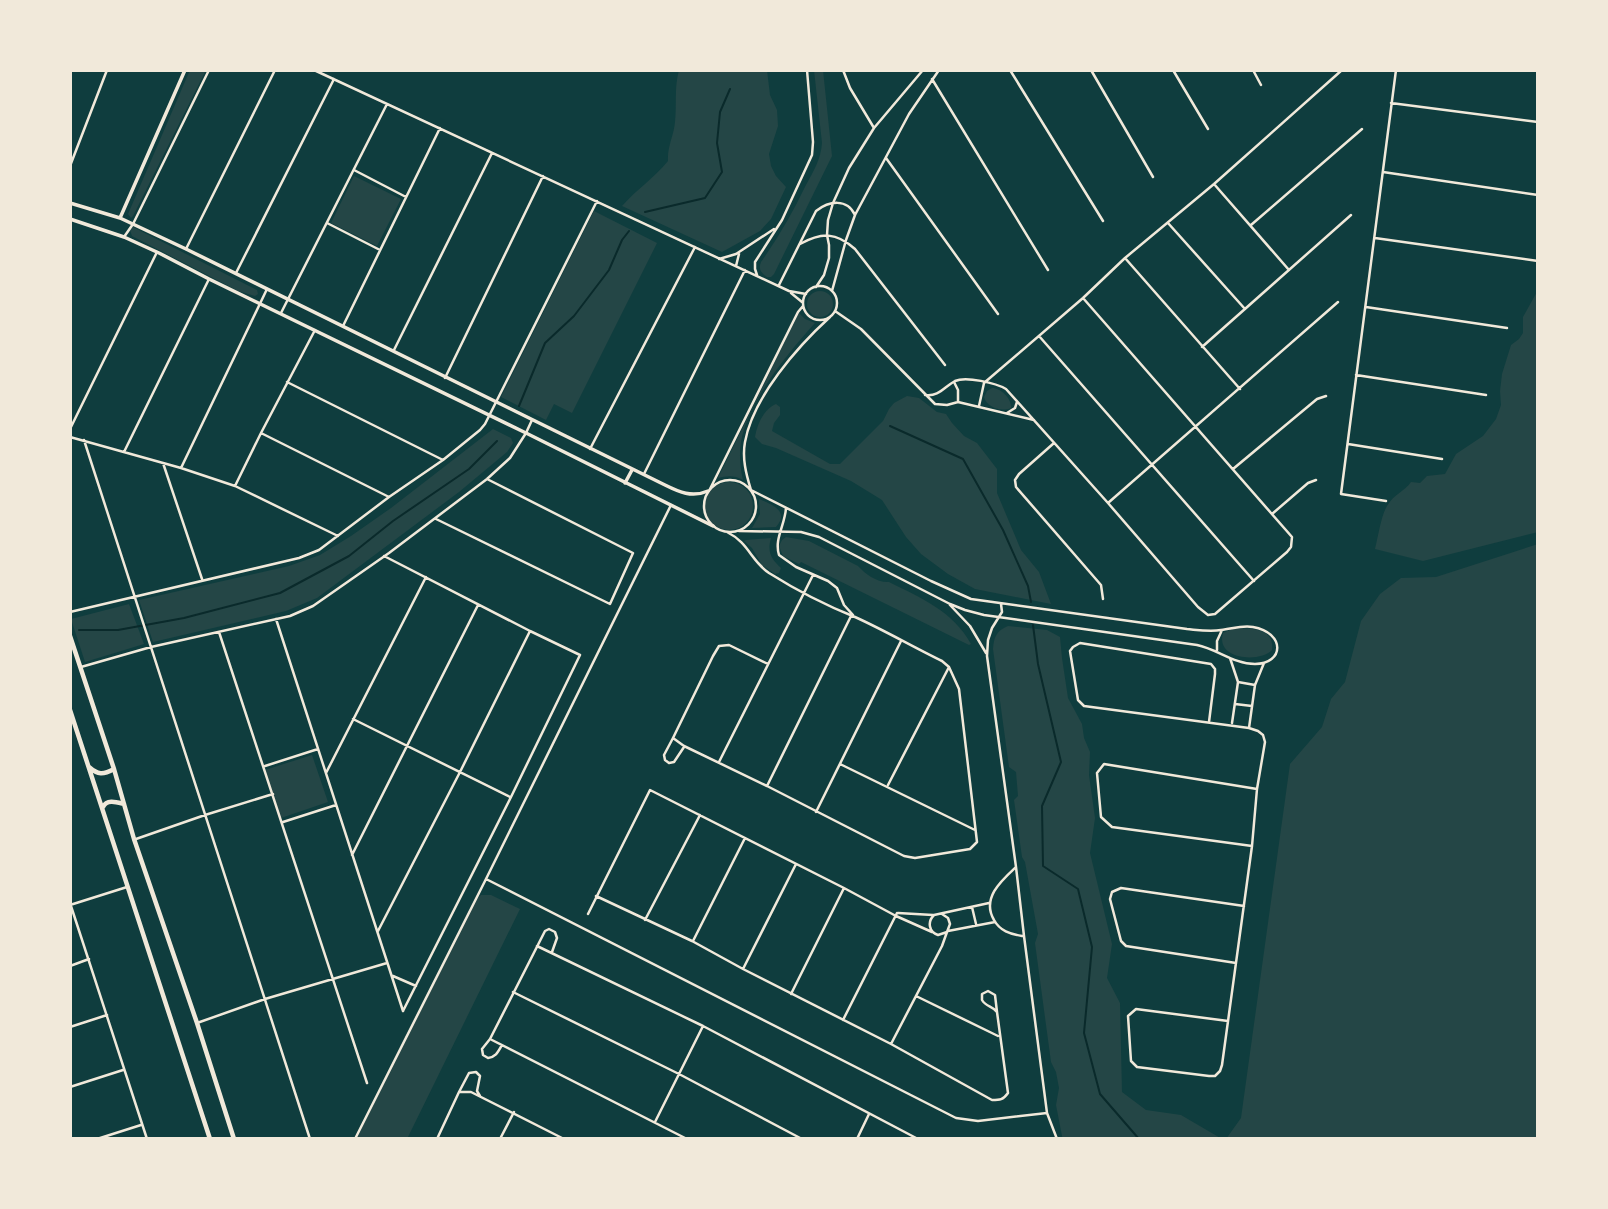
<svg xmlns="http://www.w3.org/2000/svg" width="1608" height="1209" viewBox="0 0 1608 1209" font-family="'Source Sans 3',sans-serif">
  <rect width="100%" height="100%" fill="#0f3d3e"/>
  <path fill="#244646" d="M190,70H206L133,216L131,218L128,214Z
    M679,70H767L770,95L777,110L778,126L769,154L771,166L776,176L786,187L771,219L760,231L722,252L622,206C636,190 654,178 668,161C667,147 674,135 675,122C677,104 674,88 679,70Z
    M814,70H823L832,156L774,274L771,277H767C761,273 758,269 761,262C778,238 793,212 806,185C813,172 821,159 822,143Z
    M354,176L401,199L377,246L331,223Z
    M594,211L657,243L572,413L554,404L546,420L501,397Z
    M133,227L257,290L258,294L255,296L238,291L132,236L130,230Z
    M1538,290V532L1423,561L1375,549C1378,537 1381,516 1387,506C1394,494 1404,492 1411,482L1420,483L1427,476L1445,474L1456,454L1483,436L1496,419L1501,405L1500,391L1502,374L1511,345L1519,339L1523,333V317Z
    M807 304a13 13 0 1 1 26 0a13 13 0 1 1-26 0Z
    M799,313L805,319L815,323C788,353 748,401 741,442C739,455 740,467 743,480C734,475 727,476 718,478Z
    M992,388C1001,388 1012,399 1011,408C1002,412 987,408 984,397L987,391Z
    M907,396L919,398L937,412L946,414L952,423L964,436L977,443L997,469V493L1021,550L1039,572L1051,604L975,589L948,574L921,554L906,537L882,500L851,481L776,448L762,444L755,437C757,424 764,409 776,404L780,407V415L774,423L772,431L830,464H840L883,421L889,409L894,403Z
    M493,429L511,438L513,443L507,452L459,492L317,598L286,611L153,642L139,600L289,566L320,555L351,536L391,508Z
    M705 506a24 24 0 1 1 48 0a24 24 0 1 1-48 0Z
    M759,499C772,505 790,511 776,527L752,528L760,514Z
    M786,537L809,541L858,566C865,574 878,583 889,582C921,598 953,611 971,644L969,645L801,562L799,564L783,556L779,546L782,540Z
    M771,538C767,552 771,559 781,568L779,573L775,574L762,565L752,548L744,541L746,540Z
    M1538,544V1139H1226L1241,1118L1290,764L1322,727L1331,699L1345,682L1361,621L1380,594L1401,578L1436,577Z
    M129,604L144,644L85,662L71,619Z
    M1008,626L1047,630L1060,637L1062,658L1068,698L1082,724L1084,738L1090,752L1089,775L1095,818L1090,853L1112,944L1107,978L1120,1003L1122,1092L1146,1110L1181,1115L1222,1139H1063L1062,1136L1056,1105L1059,1088L1056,1072L1051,1062L1035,943L1038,934L1025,862L1022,857L1014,800L1018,796L1016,772L1009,767L993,649C994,637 996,631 1008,626Z
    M1232,629C1249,628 1275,627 1272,650C1260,663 1215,660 1223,633Z
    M312,755L328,802L281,818L265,770Z
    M481,895H491L520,909L407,1139H356L477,899Z"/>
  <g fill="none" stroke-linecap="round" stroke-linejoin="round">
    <path stroke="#0a2a2b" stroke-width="2" d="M645,212L705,198L722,172L717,143L720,112L730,89
      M519,406L545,343L574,316L609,270L622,240L629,231
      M890,426L963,459L1003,530L1028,586L1031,602
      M1033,625L1038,664L1061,762L1042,806L1043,866L1078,889L1092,947L1084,1033L1100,1094L1139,1139
      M79,630H118L184,618L280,593L349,556L393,521L469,469L497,441"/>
    <path stroke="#f1e9da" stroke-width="2.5" d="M314,70L789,291L806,294
      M843,70L850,88L874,128
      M1010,70L1103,221
      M1091,70L1153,177
      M1173,70L1208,129
      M1253,70L1261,85
      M932,79L1048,270
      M1391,103L1538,122
      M886,158L998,314
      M70,166L107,70
      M354,170L406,197
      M1383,172L1538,195
      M1214,184L1289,270
      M327,223L380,250
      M1168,223L1245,309
      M1251,225L1362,129
      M124,237L133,224L209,70
      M1375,238L1538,261
      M800,244C822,232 836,232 855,249L945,365
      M186,249L275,70
      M1125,258L1240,389
      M719,259L736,254L774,229
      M736,266L739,254
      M236,273L334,79
      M757,275L755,269V262L782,220L812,155L813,142L807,70
      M779,285L816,211C829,201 847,198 855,215
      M803 303a17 17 0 1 1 34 0a17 17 0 1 1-34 0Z
      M816,287L824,275L829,258V245L827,235L828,220L833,203L849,168L874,128L923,70
      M832,291L846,240L855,215L909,114L939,70
      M791,293L802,302
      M1366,307L1507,328
      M835,311L861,329L935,404L947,405L958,402L1034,420
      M281,313L387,104
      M343,326L440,128
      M1039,336L1254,581
      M1202,347L1351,215
      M394,350L492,153
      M1356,375L1486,395
      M445,378L543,176
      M287,382L443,460
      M954,382L958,390V402
      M925,395C939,397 944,387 955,381C966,376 996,383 1006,389L1108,503L1198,607L1208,615L1215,614L1287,552L1291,547L1292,537L1083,298
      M979,406L984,383L1083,298L1125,258L1214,184L1342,70
      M1007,413L1015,408L1017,402
      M70,429L157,252
      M261,433L389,497
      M70,437L181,468L235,486L338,536
      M84,440L310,1139
      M1054,443L1019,474L1015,480L1016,487L1101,585L1103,599
      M1348,444L1442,459
      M590,449L695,247
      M124,452L209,279
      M163,463L202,579
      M181,468L267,289
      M1233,469L1317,399L1326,396
      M644,474L745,270
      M704 506a26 26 0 1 1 52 0a26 26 0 1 1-52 0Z
      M235,486L261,433L315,330
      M710,489L798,312L803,306
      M1386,501L1341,494L1396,70
      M1108,503L1338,302
      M786,508C785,525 774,539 779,555L796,567L828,581L837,588L844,605L853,615
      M1272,514L1308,483L1316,480
      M436,519L610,604L633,553L487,479
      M739,531L801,532L819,537L950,604L965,610L984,615L1197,645C1217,649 1234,664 1255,664C1284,664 1286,633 1253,627C1241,625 1232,629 1221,630C1210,632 1198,630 1187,629L971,599L931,581L751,490C746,474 742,458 745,442C753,397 798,346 830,317
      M727,532C749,543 751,561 769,573C796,590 825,605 855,617C884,630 913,647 942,661L949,667L959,689L977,842L970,849L915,858L904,856L767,786L684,746L673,738L713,656L719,646L729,645L768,664
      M384,556L530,631L580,655L511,797L403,1011
      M1001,604L1002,612L992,628L988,640L987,656L1016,867L1024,936L1047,1113L1057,1139
      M950,605L970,626L986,653
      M70,612L299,558L319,550L389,497L443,460L480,430L485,424L597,201
      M276,619L403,1011
      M219,632L367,1083
      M1217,650V641L1222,630
      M1230,658L1238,682L1232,723
      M81,667L151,647L290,616L313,606L389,553L487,479L510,458L526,433L532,420
      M1238,682L1255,685
      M1235,704L1252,706
      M353,719L510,797
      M1209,722L1215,674V669L1211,664L1080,643L1073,647L1070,651L1078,700L1084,706L1249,728L1258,731L1263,735L1265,742L1257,789L1252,846L1222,1065L1220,1071L1215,1076H1209L1137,1067L1131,1061L1128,1016L1136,1009L1228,1021
      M1249,728L1255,685L1264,663
      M673,738L664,755L665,760L669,763L674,762L684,747
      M719,762L813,575
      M840,764L975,830
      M265,766L318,749
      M326,773L426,577
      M888,785L949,667
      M767,786L852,614
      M816,812L901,641
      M283,822L336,805
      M136,839L205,815L273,794
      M1252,846L1112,827L1101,817L1097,773L1104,764L1257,789
      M352,855L478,605
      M1016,867C1002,880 981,898 994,920C1000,931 1010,934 1022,936
      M486,879L956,1118L978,1121L1047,1113
      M596,896L692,941L743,969L891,1044L992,1100C1000,1100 1003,1100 1008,1093L997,1012
      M70,903L147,1139
      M70,905L127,887
      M972,907L976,924
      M898,913L933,915
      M588,914L650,790L844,888L896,916L932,932
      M942,914L948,918L950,924L947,932L938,935C929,932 927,922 934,915L989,903
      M645,920L700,815
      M378,931L460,772L530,631
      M948,931L995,922
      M693,941L745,838
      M537,946L703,1026L918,1139
      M1236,963L1126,946L1121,941L1110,899L1112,892L1121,888L1244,906
      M70,966L89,959
      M743,969L796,864
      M393,976L416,986
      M988,991L995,995L997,1012C993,1006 986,1007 982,1000V994Z
      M513,992L679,1074L802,1139
      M791,994L844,888
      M916,996L998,1036
      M843,1020L897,913
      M197,1023L265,999L387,963
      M70,1027L107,1015
      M490,1039L687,1139
      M891,1044L942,946L947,932
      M502,1045C498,1052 496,1057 488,1058L483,1055L482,1049L490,1039L545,931L549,929L555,932L557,938L552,952
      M70,1087L123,1070
      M480,1096L477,1091L480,1076L476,1072L469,1073L459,1092H471L564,1139
      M655,1122L703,1026
      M97,1139L141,1125
      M355,1139L486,879L671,505
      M437,1139L459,1092
      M500,1139L514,1112
      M857,1139L869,1114"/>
    <path stroke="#f1e9da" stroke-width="3.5" d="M70,203L120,218L186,249L665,485C679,492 692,498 708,491
      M120,218L185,70
      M70,219L124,237L159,253L209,279L526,433L713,526
      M625,483L632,470"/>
    <path stroke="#f1e9da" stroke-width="4.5" d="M70,636L114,769L134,839L197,1023L234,1139
      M70,710L210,1139
      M89,767C98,775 103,775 114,769
      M103,807C107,799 116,802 124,804"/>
  </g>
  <rect width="1608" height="1209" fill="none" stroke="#f1e9da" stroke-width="144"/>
</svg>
